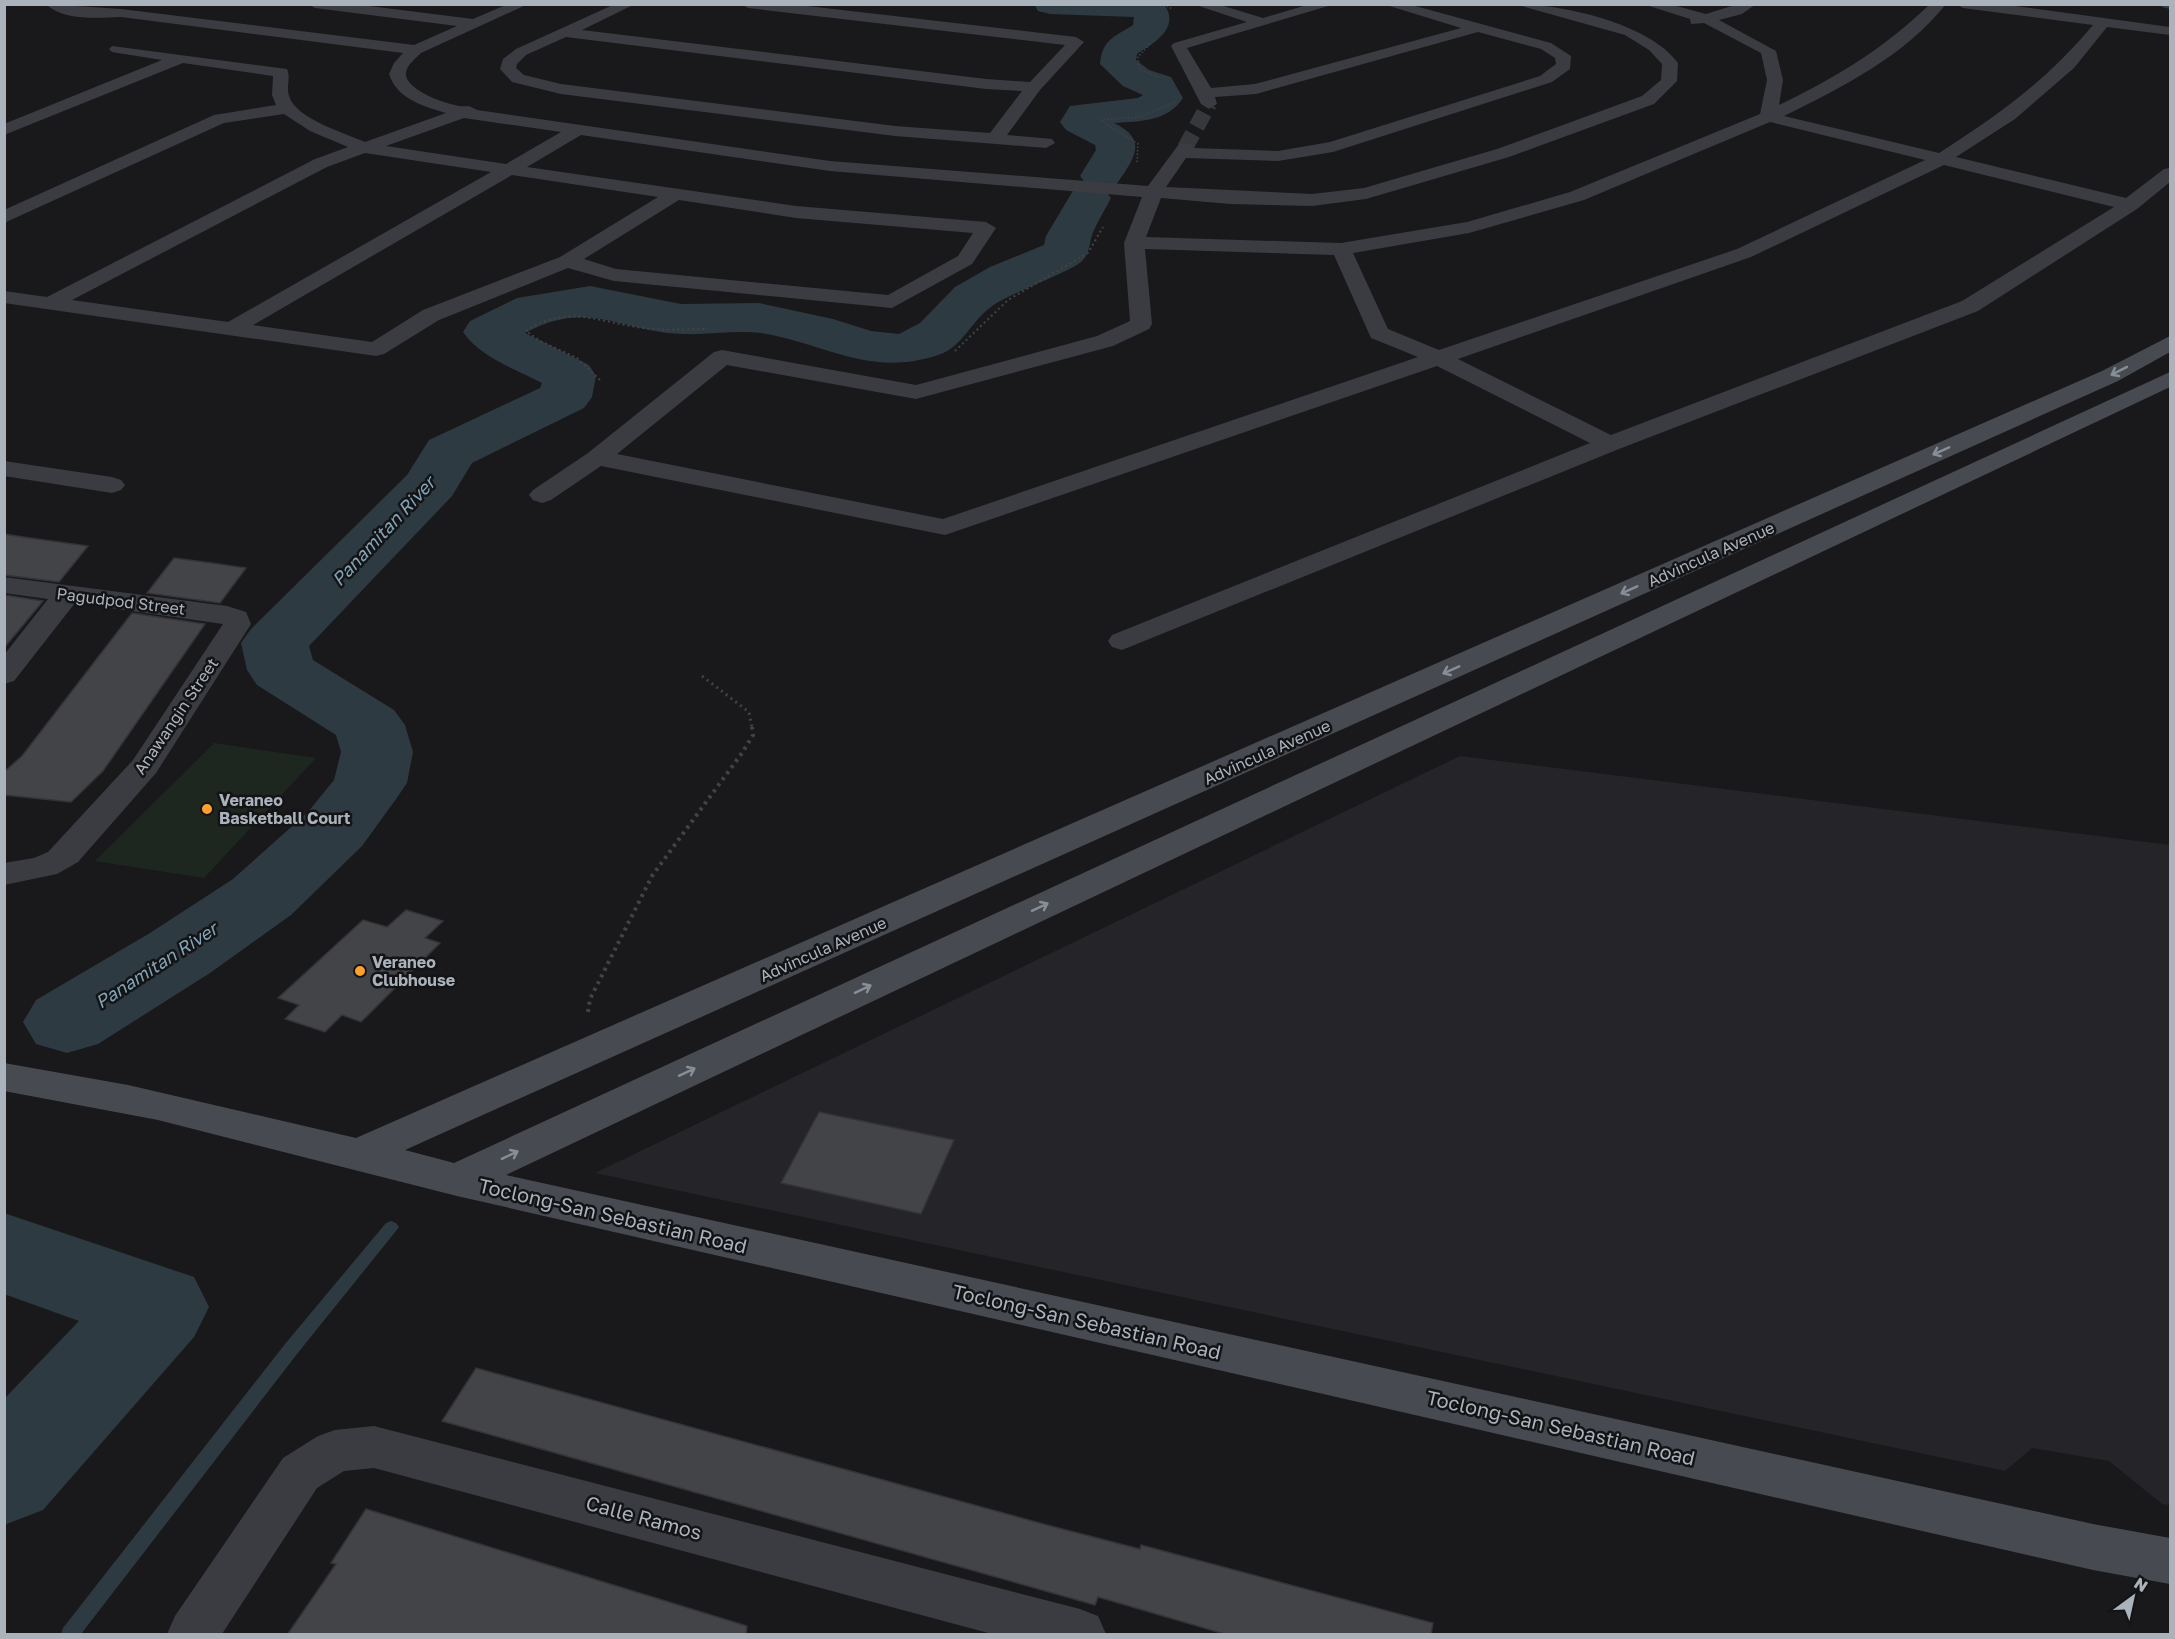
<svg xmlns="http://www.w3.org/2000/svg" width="2175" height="1639" viewBox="0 0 2175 1639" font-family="'Golos Text',sans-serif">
  <rect width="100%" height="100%" fill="#19191b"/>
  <path fill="#252529" d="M1460,756L2170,845V1505L2162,1504L2109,1461L2032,1448L2005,1471L595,1173Z"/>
  <path fill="#1e271f" d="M214,743L316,758L204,878L95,861Z"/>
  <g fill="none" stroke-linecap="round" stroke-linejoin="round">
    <path fill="#2e3a41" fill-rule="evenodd" d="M391,1221L396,1223L399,1227L396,1231L297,1354L81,1634H61L63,1628L285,1344L386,1223Z"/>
    <path fill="#2e3a41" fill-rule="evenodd" d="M1034,4H1164C1181,28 1154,43 1137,54L1136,60L1149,70L1171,77L1183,98C1167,122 1141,121 1114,123C1150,140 1133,160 1116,185L1103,188L1111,198C1105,210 1097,222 1092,235C1089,244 1090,252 1083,260C1076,270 1009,293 991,307C971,321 962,348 938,355C870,378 825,343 761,333C736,330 709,335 683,334C620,332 590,298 525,333L589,365L596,376L592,397L584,408L472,463L452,496L309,646L313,660L394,710L405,725L413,752L407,783L396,799L362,846L291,915L210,973L98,1044L67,1053L36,1044L23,1022L36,1000L150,933L233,879L308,812L334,780L341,752L336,735L257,685L247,670L241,643L251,629L407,475L429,440L540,388L542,383C515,369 480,357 463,332L470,321L517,298L590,286L681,304L759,303L833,319L871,331L899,334L920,323L955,287L990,267L1044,245L1046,236L1074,189L1087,185L1080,176L1096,150L1095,145L1066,130L1060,122L1070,106L1138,98L1143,95L1123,86L1100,64C1102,40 1114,37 1133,25L1134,17L1050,14L1038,11Z
      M4,1213L194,1277L209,1307L194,1337L43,1510L4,1525V1399L79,1321L4,1294Z"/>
  </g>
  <path fill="#434448" stroke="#333338" stroke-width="1.5" d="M4,534L23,537L88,546L59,582L4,575Z
    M174,558L212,563L246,568L220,603L147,593Z
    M4,595L43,601L4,648Z
    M132,613L205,624L103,771L71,802L4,795V772L22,756Z
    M406,910L443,921L425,938L440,943L361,1022L342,1015L325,1032L285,1019L299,1005L278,998L363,920L387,927Z
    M819,1112L954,1140L921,1214L781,1183Z
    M476,1368L1047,1525L1140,1549L1141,1545L1433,1623L1431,1635H1228L1098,1597L1095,1605L442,1421Z
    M366,1509L747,1626L746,1635H287L336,1564L331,1563Z"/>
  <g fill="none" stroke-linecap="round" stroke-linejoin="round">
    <path stroke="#36383b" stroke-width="16" stroke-dasharray="16 8" stroke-linecap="butt" d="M1185,148L1209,104"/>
    <path stroke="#404348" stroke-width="1.5" stroke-dasharray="1.5 2" stroke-linecap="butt" d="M1164,4L1172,9
      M1150,44L1138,57L1139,69L1160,78
      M1137,162L1138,144L1100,120L1140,117L1177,101"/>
    <path stroke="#404348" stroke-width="2" stroke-dasharray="2 3" stroke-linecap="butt" d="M955,351L1008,300L1088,253L1103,227
      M600,380L577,358L540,341L526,331C568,304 598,322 643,328C664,331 686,329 708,329"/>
    <path stroke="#404348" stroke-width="3" stroke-dasharray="2 4" stroke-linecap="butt" d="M702,676L749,712L752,728"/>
    <path stroke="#404348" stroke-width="4" stroke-dasharray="3 4.5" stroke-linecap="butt" d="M588,1012L590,999L652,876L742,753L753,735L752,727"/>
    <path fill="#3a3c41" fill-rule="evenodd" d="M46,4L121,9L414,45L457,26L315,8L308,4H353L473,19L508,4H528L421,53C416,58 408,64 406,72C402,90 455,109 469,106L477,110L830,161L1148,186L1179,144H1191L1194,148L1278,151L1330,142L1540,76L1556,64L1555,58L1541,49L1478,32L1256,94L1215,97L1217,104L1209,109L1201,104L1171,46L1174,43L1247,22L1193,4H1217L1263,18L1310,4H1335L1187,48L1211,88L1255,84L1461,28L1383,4H1408L1551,43L1571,56L1570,69L1552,82L1333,152L1278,161L1186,158L1166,187L1312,194L1364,188L1497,149L1642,96L1661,80L1662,64L1649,50L1625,35L1514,4C1561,4 1649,23 1678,63L1677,81L1654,104L1509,157L1366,199L1312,206L1230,204L1161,198L1146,237L1341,243L1467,222L1570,192L1760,114L1767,80L1761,53L1704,23L1691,24L1690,19L1643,4H1669L1706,14L1738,4H1756L1742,14L1719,20L1776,51L1783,80L1779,105C1835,78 1885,48 1930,4H1946C1905,56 1841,88 1784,116L1939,153C2000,114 2046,81 2093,25L1963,8L1956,4H2000L2170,27V35L2107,27L2074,68L2015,119L1956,157L2126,198L2164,169L2170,168V182L2137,209L1978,311L1619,449L1122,650L1112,647L1108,641L1112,635L1590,443L1437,366L945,535L601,466L551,500L542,503L533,500L529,495L533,490L588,453L714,352L722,350L916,385L1097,336L1130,321L1124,243L1142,197L830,171L581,135L527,167L796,206L986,222L996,228L972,264L892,308L614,281L568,268L439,320L384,354L376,356L4,303V291L47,297L315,159L348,147L310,131L284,114L224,123L4,223V210L214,115L276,105L272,95L273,76L183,63L4,135V124L162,60L112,52L109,49L112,46L287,69C291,77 286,87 289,96C296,119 345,133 365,142L446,113C423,106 397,99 389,74L394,63L403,53L121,17C99,18 63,21 46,4ZM464,118L561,132L506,164L386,146ZM1770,122L1925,160L1737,249L1439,350L1388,329L1353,253L1469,233L1584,200ZM365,153L491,172L228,322L72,300L327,167ZM1944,165L2114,207L1962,301L1611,435L1458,359L1751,257ZM512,175L658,197L560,257L423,310L372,342L253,325ZM679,200L796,218L973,233L958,256L888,295L616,269L584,259ZM1145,249L1334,255L1371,338L1418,357L943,519L617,454L727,365L916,399L1113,346L1149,329L1152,324Z
      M615,4H635L582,30L986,79L1030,82L1065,45L748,8L741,4H790L1076,37L1084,42L1040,90L1007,135L1052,139L1055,143L1046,148L895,136L561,94L512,82L500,69L503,59L516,49ZM566,37L986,89L1022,91L990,133L895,126L561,84L524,75L516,68L517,64L526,55Z
      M2160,4H2170V9L2162,7Z
      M4,461L112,477L121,480L125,485L121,490L112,493L4,476Z
      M4,577L227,606L246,612L251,624L156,773L78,862L57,874L4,885V863L34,858L48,852L133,760L223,624L75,603L14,681L4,684V655L48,599L4,593Z
      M374,1426L1080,1609L1098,1616L1106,1634H992L374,1468L344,1471L317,1488L222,1634H167L175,1616L283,1458L318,1436L335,1430Z"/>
    <path fill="#474b51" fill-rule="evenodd" d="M2170,336V352L2118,381L405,1150L454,1163L2170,372V387L506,1175L2093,1524L2170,1538V1584L2093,1570L457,1196L158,1120L4,1091V1063L128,1085L356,1138L2102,371Z"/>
  </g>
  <defs><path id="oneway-shaft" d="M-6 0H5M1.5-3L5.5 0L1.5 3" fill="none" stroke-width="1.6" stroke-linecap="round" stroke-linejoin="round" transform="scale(1.5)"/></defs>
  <g stroke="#878e97">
    <use href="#oneway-shaft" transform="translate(2119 371) rotate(153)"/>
    <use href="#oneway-shaft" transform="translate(1941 451) rotate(156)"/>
    <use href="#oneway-shaft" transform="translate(1629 590) rotate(156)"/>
    <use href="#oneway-shaft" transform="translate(1451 670) rotate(156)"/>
    <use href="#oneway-shaft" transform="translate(1040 907) rotate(-25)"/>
    <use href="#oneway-shaft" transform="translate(863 989) rotate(-25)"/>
    <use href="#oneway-shaft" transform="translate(687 1072) rotate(-25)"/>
    <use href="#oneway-shaft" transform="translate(510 1155) rotate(-25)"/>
  </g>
  <g fill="#fea02e" stroke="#141416" stroke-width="2">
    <circle cx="207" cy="809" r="6"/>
    <circle cx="360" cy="971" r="6"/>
  </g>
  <g text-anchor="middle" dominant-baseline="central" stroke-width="5" stroke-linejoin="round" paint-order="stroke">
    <g font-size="16" fill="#aab2bc" stroke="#141416">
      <text transform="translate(1711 554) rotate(-24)">Advincula Avenue</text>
      <text transform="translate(121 601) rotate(7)">Pagudpod Street</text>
      <text transform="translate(176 716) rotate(-56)">Anawangin Street</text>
      <text transform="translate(1267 752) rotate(-24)">Advincula Avenue</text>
      <text transform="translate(823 949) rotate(-24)">Advincula Avenue</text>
    </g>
    <g font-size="16" font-weight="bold" fill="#aab2bc" stroke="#141416" text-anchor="start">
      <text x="219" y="800">Veraneo<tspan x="219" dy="18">Basketball Court</tspan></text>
      <text x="372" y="962">Veraneo<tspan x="372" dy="18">Clubhouse</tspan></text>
    </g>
    <g font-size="18" font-style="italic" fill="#80a5b9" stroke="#141416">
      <text transform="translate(383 531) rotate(-47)">Panamitan River</text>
      <text transform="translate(156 965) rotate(-33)">Panamitan River</text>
    </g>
    <g font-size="20" fill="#aab2bc" stroke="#141416">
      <text transform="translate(613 1215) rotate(13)">Toclong-San Sebastian Road</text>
      <text transform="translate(1087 1321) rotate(13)">Toclong-San Sebastian Road</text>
      <text transform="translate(1561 1427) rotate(13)">Toclong-San Sebastian Road</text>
      <text transform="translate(644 1517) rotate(15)">Calle Ramos</text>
    </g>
  </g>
  <rect width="2175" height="1639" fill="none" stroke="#aab2bc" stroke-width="12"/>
  <g transform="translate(2133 1597) rotate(33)" stroke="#141416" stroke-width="4.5" paint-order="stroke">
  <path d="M0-4.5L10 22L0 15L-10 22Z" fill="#aab2bc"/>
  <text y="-9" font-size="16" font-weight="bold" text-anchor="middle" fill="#aab2bc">N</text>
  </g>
</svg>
